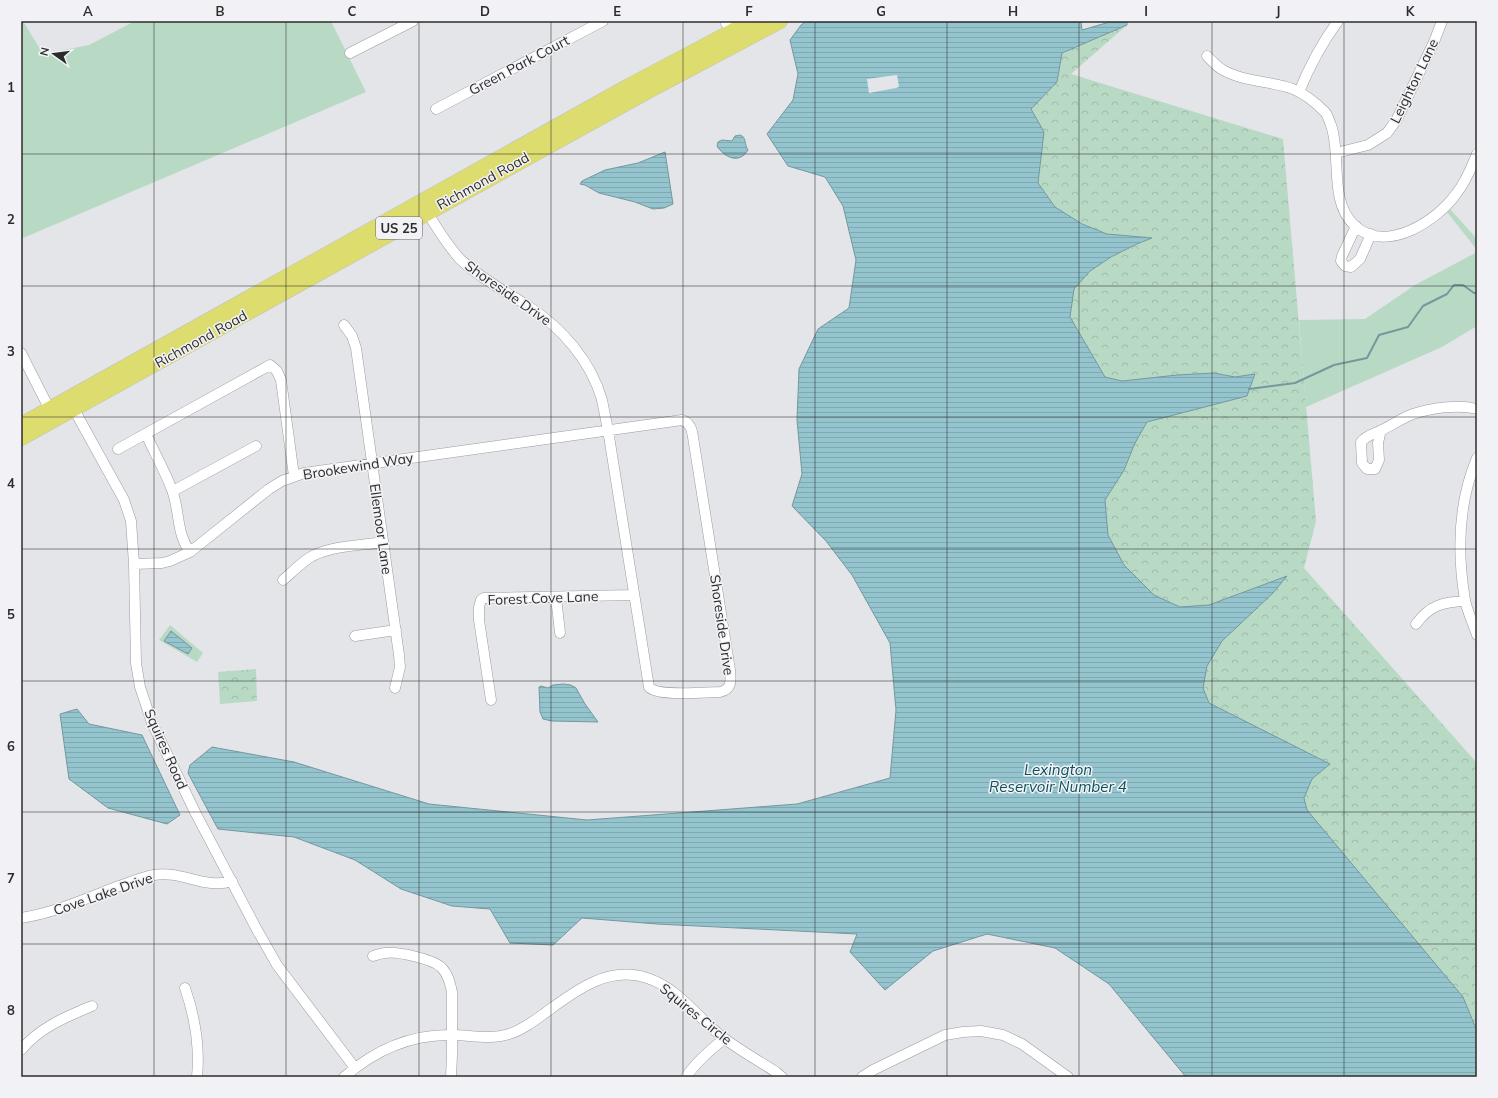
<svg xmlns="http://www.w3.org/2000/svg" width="1498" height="1098" viewBox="0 0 1498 1098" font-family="Mulish,sans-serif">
  <defs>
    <pattern id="forest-crowns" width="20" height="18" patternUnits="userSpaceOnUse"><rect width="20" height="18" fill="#b8dac5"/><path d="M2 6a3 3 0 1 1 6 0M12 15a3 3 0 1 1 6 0" fill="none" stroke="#9ebbaa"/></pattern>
    <pattern id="water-rules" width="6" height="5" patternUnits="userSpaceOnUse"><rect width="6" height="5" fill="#94c5cf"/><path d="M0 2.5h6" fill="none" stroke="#80a9b2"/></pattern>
  </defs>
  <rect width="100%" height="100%" fill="#e4e5e8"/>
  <path fill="#b8dac5" d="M21,21H23L43,54L89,45L135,21H331L366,92L23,238L21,233Z
    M1450,209L1477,239V250L1447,212Z
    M1477,252V326L1442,347L1306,407L1299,320L1365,319L1415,285Z
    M170,625L203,653L197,662L159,640Z"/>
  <path fill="url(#forest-crowns)" d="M1127,25L1071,74L1283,139L1316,521L1304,568L1477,763V1031L1462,997L1307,810L1304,798L1312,779L1329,764L1209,703L1203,688L1207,666L1222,641L1273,593L1286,576L1209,605L1180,607L1154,595L1124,565L1108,535L1105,500L1124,470L1135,443L1147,422L1247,396L1255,375L1235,377L1214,373L1177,375L1122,381L1105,377L1070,317L1074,289L1090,271L1111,257L1151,238L1107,234L1082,224L1055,207L1038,183L1044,133L1031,109L1057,82L1062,53Z
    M256,669L257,701L220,704L218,672Z"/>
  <path fill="url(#water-rules)" stroke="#75979e" d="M807,21H1081L1082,30L1113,21H1127V25L1062,53L1057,82L1031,109L1044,132L1038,183L1055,207L1082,224L1107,234L1152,238L1137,244L1111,257L1090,271L1074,289L1070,317L1105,377L1122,381L1177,375L1214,373L1235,377L1255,374L1247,396L1147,422L1135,443L1124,470L1105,500L1108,535L1124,565L1154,595L1180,607L1209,605L1287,576L1273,593L1222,641L1207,666L1203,688L1209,703L1330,764L1312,779L1304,798L1307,810L1463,997L1477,1031V1077H1186L1109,984L1055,948L987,934L933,951L885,990L850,952L857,934L657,924L582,918L553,945L510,943L490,909L452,906L401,889L355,860L294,837L218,829L188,773L190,765L212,747L294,762L429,804L587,820L797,804L890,778L896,710L890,643L852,575L826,541L792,506L802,474L797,420L799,369L818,329L849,308L856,260L843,206L825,177L788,166L767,134L793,100L798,74L790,40L801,25Z
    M740,135C747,137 744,145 748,150C739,165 724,157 717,146L718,142L722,140L732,141L735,136Z
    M665,152L673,204L664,208L653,209L635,202L599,193L585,185L580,184L582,181L605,170L638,163Z
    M171,631L192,648L188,654L164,641Z
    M563,684L571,685L576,688L585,704L598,722L552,721L543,719L540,712L539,687L541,686L548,688L553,685Z
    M77,709L89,724L142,735L180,815L167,824L108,808L69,779L60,714Z"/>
  <path fill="#e4e5e8" d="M897,75L899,87L896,88L869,93L867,79Z"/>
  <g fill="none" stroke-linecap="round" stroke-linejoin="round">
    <path stroke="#75979e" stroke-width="2" d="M1249,389L1295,383L1334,365L1367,358L1379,335L1408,327L1423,306L1447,294L1454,285H1463L1474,293H1477"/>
    <g stroke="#9a9b9e" stroke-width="11">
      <path id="minor" d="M725,21L731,32L736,35
        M350,53L413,21
        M1207,56C1212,61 1217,67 1223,70C1244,82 1271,81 1293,89C1305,94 1315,102 1325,112C1328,115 1329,121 1331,125C1342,157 1328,201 1355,226C1386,254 1437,221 1456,194C1466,182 1471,168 1477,154
        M1299,92C1309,67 1322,43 1338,21
        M436,109L603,21
        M1336,153L1368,145L1387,133L1397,119L1434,42L1442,21
        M1356,226L1342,256L1341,261L1345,266L1351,267L1360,259L1371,234
        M344,325L352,336L356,348L399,655L400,667L395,688
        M21,353L52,414
        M71,404L124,500L131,521L134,564L136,663L140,687L152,723L195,812L256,928L277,965L355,1068
        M1381,430L1378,443L1379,460L1375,469H1367L1362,463L1361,442C1367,435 1374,434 1382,430C1392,425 1402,418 1413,414C1431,408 1458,404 1477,409
        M146,434C154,452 165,471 172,490C180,511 176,533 190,552
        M118,449L270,365L277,371L281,380L294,476
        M1477,458C1458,503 1457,552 1465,600C1467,611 1473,623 1477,635
        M173,491L256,446
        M134,564L162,563L170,561L190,552L269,489L282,481L304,473L682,420C690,423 692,429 693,437L730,670C731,681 732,689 720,692C706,692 657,697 649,687L608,430C606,420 604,410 602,400C591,361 562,328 528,306C505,291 480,278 460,259C446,244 436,226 425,209
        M283,580C291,573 300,564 309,558C329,545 361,546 383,542
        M556,597L560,633
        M1416,624C1430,605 1443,602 1465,601
        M355,636L396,630
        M491,700L479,620V607L481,600L484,598L634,595
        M21,918C55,913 87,898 119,886C131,882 142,877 154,875C181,870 206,890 232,881
        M373,956C377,955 381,953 385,953C397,951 432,959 441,967C448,974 450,983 452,992V1055L451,1077
        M185,988C195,1017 200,1046 197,1077
        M21,1050C40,1027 66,1017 92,1006
        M344,1077C374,1051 411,1034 452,1035C470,1035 490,1040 509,1034C522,1030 534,1021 545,1013C575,991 608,965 647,978C679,988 699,1020 725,1039C741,1051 759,1061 776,1072L782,1077
        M686,1077C696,1062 710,1050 724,1039
        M862,1077L873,1070L945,1035L963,1032L981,1031L1003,1035L1022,1044L1068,1077"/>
    </g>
    <g stroke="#c0c0c0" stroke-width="16">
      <path id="highway" d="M21,425L629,86L752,21
        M21,438L648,91L780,21"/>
    </g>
    <use href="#minor" stroke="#fff" stroke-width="10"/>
    <use href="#highway" stroke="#dddd6f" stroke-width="15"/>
  </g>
  <path fill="none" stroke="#2c2c2d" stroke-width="1" stroke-opacity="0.55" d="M154,21V1077M286,21V1077M419,21V1077M551,21V1077M683,21V1077M815,21V1077M947,21V1077M1079,21V1077M1212,21V1077M1344,21V1077M21,154H1477M21,286H1477M21,417H1477M21,549H1477M21,681H1477M21,812H1477M21,944H1477"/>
  <g text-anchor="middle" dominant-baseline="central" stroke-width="3" stroke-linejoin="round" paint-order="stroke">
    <rect fill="#f2f2f6" stroke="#676769" stroke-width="1" x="376" y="217" width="46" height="22" rx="3"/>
    <g font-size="13" font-weight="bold" fill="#2c2c2d">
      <text x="399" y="228">US 25</text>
    </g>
    <g font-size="14" fill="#2c2c2d" stroke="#f2f2f6">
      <text transform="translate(519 65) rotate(-28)">Green Park Court</text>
      <text transform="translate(1414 81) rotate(-64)">Leighton Lane</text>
      <text transform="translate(483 181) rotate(-29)">Richmond Road</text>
      <text transform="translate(508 293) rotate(35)">Shoreside Drive</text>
      <text transform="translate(201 339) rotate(-29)">Richmond Road</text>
      <text transform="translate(358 466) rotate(-9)">Brookewind Way</text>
      <text transform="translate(381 529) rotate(82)">Ellemoor Lane</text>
      <text transform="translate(543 598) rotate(-2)">Forest Cove Lane</text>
      <text transform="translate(722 625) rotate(82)">Shoreside Drive</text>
      <text transform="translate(166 749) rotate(66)">Squires Road</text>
      <text transform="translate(103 894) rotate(-19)">Cove Lake Drive</text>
      <text transform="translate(696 1014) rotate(39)">Squires Circle</text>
    </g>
    <g font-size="15" font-style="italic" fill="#0a515d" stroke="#f2f2f6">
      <text x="1058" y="769">Lexington<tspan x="1058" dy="17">Reservoir Number 4</tspan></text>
    </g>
  </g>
  <rect width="1498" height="1098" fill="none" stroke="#f2f2f6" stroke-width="44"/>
  <g transform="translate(54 54) rotate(284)" stroke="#f2f2f6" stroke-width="3" paint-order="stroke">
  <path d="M0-3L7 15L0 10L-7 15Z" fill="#2c2c2d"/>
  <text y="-6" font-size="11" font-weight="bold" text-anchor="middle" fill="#2c2c2d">N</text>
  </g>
  <rect x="22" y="22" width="1454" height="1054" fill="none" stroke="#2c2c2d" stroke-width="1.5"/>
  <g font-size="13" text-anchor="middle" font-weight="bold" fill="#2c2c2d">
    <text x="88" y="16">A</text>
    <text x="220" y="16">B</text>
    <text x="352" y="16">C</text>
    <text x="485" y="16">D</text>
    <text x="617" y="16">E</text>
    <text x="749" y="16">F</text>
    <text x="881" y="16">G</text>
    <text x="1013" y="16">H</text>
    <text x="1146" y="16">I</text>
    <text x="1278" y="16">J</text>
    <text x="1410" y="16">K</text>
    <text x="11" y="92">1</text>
    <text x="11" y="224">2</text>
    <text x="11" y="356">3</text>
    <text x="11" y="488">4</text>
    <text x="11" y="619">5</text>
    <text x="11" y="751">6</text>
    <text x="11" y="883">7</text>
    <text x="11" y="1015">8</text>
  </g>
</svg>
